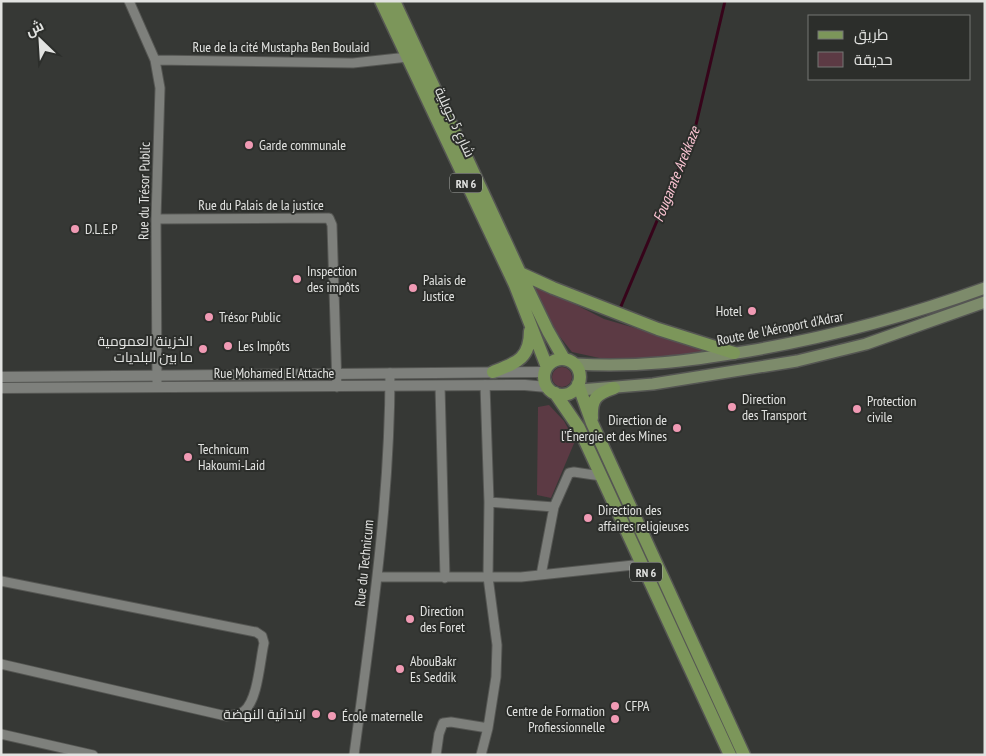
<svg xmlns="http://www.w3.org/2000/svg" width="986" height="756" viewBox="0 0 986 756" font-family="'PT Sans Narrow',Cairo,sans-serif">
  <rect width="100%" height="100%" fill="#363835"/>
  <path fill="#5c3a44" d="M529,281L604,319L718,352L643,359H604L572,352L557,333Z
    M552 377a10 10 0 1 1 20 0a10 10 0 1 1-20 0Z
    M549,405L564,421L575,441L551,498L537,495L538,407Z"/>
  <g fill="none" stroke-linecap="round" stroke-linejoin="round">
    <path stroke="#36041a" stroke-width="3" d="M619,311L694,133L725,1"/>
    <g stroke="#555653" stroke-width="11">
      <path id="minor" d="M129,1L155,60L160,88L156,219L157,382
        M155,60L353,63L408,57
        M156,219L329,218L332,225L337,387
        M440,386L445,578
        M489,502L554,507
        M541,575L554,507L569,473L574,472L601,476
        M378,577H521L643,564
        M1,581L256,632L262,636L264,643C260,660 258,700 244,711C239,715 232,715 226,716L1,664
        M1,734L93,755
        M354,755C371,628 390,501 390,373
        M436,755L439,734L443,723L451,722L488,728
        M481,755L488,728L496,677L497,645L488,577L489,502L485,385"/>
    </g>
    <g stroke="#555653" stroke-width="12">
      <path id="tertiary" d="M1,377L544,372
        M1,388L525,385L547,387"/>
    </g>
    <g stroke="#555653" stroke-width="14">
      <path id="secondary" d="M575,364C637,368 688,361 749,351C830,337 908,316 985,288
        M580,390L653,384L797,361L866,344L985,302"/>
    </g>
    <g stroke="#555653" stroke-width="15">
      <path id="primary" d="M381,1L515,285L547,367
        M394,1L520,273L548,331L564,359
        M520,273L553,288L658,329L734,353
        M544 377a18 18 0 1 1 36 0a18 18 0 1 1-36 0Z
        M493,372C516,363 530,359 530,331
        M578,384L592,423L744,755
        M555,393L579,428L730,755
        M592,418C591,399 596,394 614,388"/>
    </g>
    <use href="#minor" stroke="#7e807c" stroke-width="9"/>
    <use href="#tertiary" stroke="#7e807c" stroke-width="10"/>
    <use href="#secondary" stroke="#7d8b6b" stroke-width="11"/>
    <use href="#primary" stroke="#7c965a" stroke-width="12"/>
  </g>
  <g fill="#f09ab4" stroke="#2c2e2b" stroke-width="2">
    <circle cx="249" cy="145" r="5"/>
    <circle cx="75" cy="229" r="5"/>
    <circle cx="297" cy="279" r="5"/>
    <circle cx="413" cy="288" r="5"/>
    <circle cx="752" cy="311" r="5"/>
    <circle cx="209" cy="317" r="5"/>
    <circle cx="228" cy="346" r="5"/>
    <circle cx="203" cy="349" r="5"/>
    <circle cx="732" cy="407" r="5"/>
    <circle cx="857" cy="409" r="5"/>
    <circle cx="677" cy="428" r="5"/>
    <circle cx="188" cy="457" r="5"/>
    <circle cx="588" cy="518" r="5"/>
    <circle cx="410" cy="619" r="5"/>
    <circle cx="400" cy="669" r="5"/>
    <circle cx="615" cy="706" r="5"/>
    <circle cx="316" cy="714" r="5"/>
    <circle cx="332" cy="716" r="5"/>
    <circle cx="615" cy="719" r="5"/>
  </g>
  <g text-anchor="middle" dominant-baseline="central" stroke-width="4" stroke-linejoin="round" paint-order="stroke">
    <g fill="#2c2e2b" stroke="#abadaa" stroke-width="1">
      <rect x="450" y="173.5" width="32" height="19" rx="4"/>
      <rect x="630" y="562.5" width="32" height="19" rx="4"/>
    </g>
    <g font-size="12" font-weight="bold" fill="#e2e3e1">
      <text x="466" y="183">RN 6</text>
      <text x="646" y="572">RN 6</text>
    </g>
    <g font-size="14" fill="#e2e3e1" stroke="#2c2e2b">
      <text x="281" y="47">Rue de la cité Mustapha Ben Boulaid</text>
      <text transform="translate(455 122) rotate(65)">شارع 5 جويلية</text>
      <text transform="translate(144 191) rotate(-89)">Rue du Trésor Public</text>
      <text x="261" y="205">Rue du Palais de la justice</text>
      <text transform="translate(780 328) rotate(-11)">Route de l'Aéroport d'Adrar</text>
      <text x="274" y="373">Rue Mohamed El Attache</text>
      <text transform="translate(364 563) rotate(-84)">Rue du Technicum</text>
    </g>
    <g font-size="14" fill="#e2e3e1" stroke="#2c2e2b" text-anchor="start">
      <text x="259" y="145">Garde communale</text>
      <text x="85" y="229">D.L.E.P</text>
      <text x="307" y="271">Inspection<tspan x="307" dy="16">des impôts</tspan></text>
      <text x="423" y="280">Palais de<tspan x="423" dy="16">Justice</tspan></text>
      <text x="742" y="311" text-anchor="end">Hotel</text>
      <text x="219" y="317">Trésor Public</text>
      <text x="193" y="341" text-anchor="end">الخزينة العمومية<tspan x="193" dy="16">ما بين البلديات</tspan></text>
      <text x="238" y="346">Les Impôts</text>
      <text x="742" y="399">Direction<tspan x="742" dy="16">des Transport</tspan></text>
      <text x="867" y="401">Protection<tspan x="867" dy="16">civile</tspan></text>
      <text x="667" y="420" text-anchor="end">Direction de<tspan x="667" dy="16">l’Énergie et des Mines</tspan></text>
      <text x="198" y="449">Technicum<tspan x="198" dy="16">Hakoumi-Laid</tspan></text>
      <text x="598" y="510">Direction des<tspan x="598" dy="16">affaires religieuses</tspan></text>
      <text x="420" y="611">Direction<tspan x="420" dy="16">des Foret</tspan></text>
      <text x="410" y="661">AbouBakr<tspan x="410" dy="16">Es Seddik</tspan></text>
      <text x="625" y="706">CFPA</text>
      <text x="605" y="711" text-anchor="end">Centre de Formation<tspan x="605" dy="16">Profiessionnelle</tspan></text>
      <text x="306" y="714" text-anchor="end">ابتدائية النهضة</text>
      <text x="342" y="716">École maternelle</text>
    </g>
    <g font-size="15" font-style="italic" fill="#fec6d5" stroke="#2c2e2b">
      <text transform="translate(676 174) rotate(-68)">Fougarate Arekkaze</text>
    </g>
  </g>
  <rect width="986" height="756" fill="none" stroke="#e2e3e1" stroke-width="5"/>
  <rect x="808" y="15" width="162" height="65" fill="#2c2e2b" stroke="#757674"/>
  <rect x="818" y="31" width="25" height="8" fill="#7c965a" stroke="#757674"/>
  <text x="854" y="40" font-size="15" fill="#e2e3e1">طريق</text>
  <rect x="818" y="52" width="25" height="15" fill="#5c3a44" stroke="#757674"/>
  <text x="854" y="65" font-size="15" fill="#e2e3e1">حديقة</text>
  <g transform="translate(40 40) rotate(335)" stroke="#2c2e2b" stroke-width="4" paint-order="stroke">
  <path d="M0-4L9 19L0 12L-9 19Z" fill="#e2e3e1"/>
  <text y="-8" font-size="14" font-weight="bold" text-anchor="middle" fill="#e2e3e1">ش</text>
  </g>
</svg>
